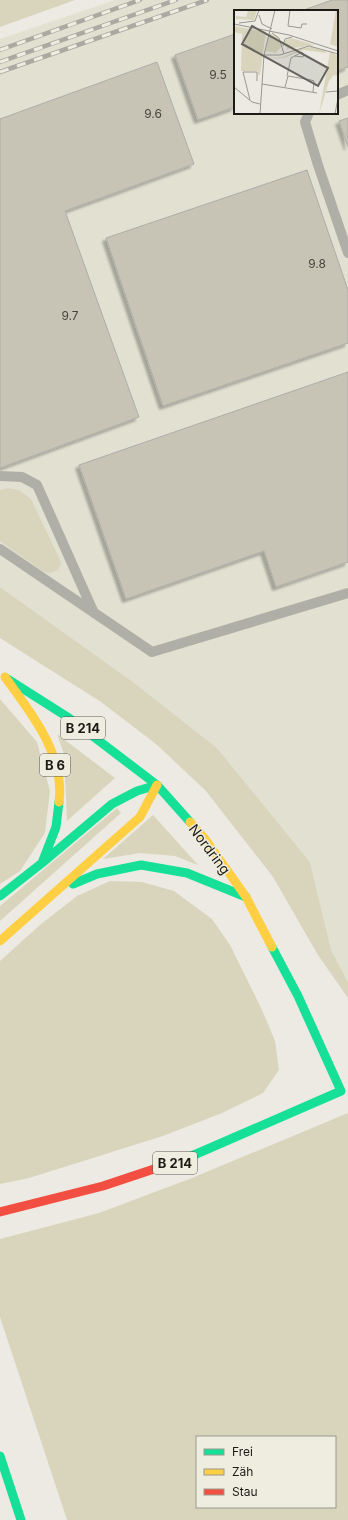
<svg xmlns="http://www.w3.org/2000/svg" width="348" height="1520" viewBox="0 0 348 1520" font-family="Inter,sans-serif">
  <defs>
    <filter id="shadow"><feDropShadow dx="-3.5" dy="3.5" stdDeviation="1" flood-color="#0004"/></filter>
  </defs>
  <rect width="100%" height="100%" fill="#eceae2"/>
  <path fill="#e2e0d1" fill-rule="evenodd" d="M115,0H348V982L331,950L310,862L217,748L133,682L0,587V39ZM235,11H337V113H235Z"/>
  <path fill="#d9d5bd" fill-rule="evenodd" d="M0,0H75L0,27Z
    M8,488L19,490L31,499L61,562C60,572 52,574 44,572L0,541V490Z
    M0,587L133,682L217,748L310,862L331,950L348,982V998L318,955L273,877L206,791L156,744L101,702L0,638Z
    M0,699L37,742L50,791L45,833L20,871L0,884Z
    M57,734L115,778L67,821L64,754Z
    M117,808L121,813L0,921V906Z
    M153,815L198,865L175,856L140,853L103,859Z
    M110,881L142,882L174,891L212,919L230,945L263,1012L275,1041L279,1070L263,1093L222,1113L163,1136L29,1178L0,1184V961L41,924L77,896Z
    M348,1113V1520H67L0,1317V1239L99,1213L192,1178ZM197,1437H335V1507H197Z"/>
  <path fill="#c7c4b5" stroke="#aeaea8" filter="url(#shadow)" d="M332,0H348V67L337,71V11H301Z
    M235,34V107L198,120L175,55Z
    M157,62L194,164L65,211L139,417L0,468V119Z
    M348,118V147L339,121Z
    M307,170L348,290V343L163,406L106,238Z
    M348,372V562L276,587L264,551L126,599L79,465Z"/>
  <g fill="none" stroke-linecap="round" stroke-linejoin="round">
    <path stroke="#b0afa7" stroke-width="10" d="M337,95L348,90
      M309,113L305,122L318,165L348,253
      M0,476L22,477L37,485L94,613
      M0,549L152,652L348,593"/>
    <path stroke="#16e098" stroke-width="9" d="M6,678L69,718L157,785L190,822
      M42,863L56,827L59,802
      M73,884L97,874L141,865L187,873L246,897
      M0,896L42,863L112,804L137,791L157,785
      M187,1158L341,1091L298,996L272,947
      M0,1456L21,1520"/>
    <path stroke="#ffcf43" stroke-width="9" d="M5,677C31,713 65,754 59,802
      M190,822L205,839L246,897L272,947
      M0,941L140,817L157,785"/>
    <path stroke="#f24e42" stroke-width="9" d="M0,1212L103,1186L187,1158"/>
    <g stroke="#aba9a2" stroke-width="4.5">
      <path id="rail" d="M0,50L140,0
        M0,62L176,0
        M0,72L207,0"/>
    </g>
    <use href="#rail" stroke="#efeddf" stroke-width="3" stroke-dasharray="9" stroke-linecap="butt"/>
  </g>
  <g text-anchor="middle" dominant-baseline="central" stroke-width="3" stroke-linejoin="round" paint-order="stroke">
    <g font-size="12" fill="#47453e">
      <text x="218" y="74">9.5</text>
      <text x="153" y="113">9.6</text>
      <text x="317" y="263">9.8</text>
      <text x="70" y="315">9.7</text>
    </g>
    <g fill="#efeddf" stroke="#5b5a52" stroke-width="1">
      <rect x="61" y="717" width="44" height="22" rx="3"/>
      <rect x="40" y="754" width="30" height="22" rx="3"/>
      <rect x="153" y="1152" width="44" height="22" rx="3"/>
    </g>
    <g font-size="13" font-weight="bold" fill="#1c1b16">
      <text x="83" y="728">B 214</text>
      <text x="55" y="765">B 6</text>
      <text x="175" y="1163">B 214</text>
    </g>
    <g font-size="14" fill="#1c1b16" stroke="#efeddf">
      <text transform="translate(210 849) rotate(53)">Nordring</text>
    </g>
  </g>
  <g transform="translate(234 10)">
    <rect width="104" height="104" fill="#eceae2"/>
    <path d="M14,0H23L20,10L2,9V6L12,7ZM102,0H104V37L96,34ZM0,16L32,22L26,65H24V61H7L8,24L0,22ZM35,23L44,27L47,37L42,43L32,41ZM57,28L81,35L53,39L50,31ZM78,37L92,41L91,43L70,40L50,48L32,49L49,47L68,38ZM96,42L104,46V66L100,65L95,71L85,104Z" fill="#d9d5bd"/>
    <path fill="none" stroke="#999790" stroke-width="1" d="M41,0L30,45H46L75,36L104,44M56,0L54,16L67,18L68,14H73M25,5L28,14L38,19M5,13L21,11L25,0M0,14L55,25L104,41M38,23L45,28L50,44M49,36L51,29L58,27M53,66L57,48L68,42L70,44L69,47L61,46M28,74L83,83M0,77L18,92L26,94M51,77L54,66L77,70L80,71L79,82M92,82L104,81M16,90L9,62H23V71M26,104L30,45M101,104L104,88"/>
    <path fill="#65635d" fill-opacity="0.15" stroke="#65635d" stroke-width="2" d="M18,16L94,58L84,76L8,34Z"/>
    <rect width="104" height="104" fill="none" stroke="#1c1b16" stroke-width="2"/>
  </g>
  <rect x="196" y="1436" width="140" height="72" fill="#efeddf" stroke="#9b998f"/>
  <rect x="204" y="1449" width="20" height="6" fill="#16e098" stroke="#9b998f"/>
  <text x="232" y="1456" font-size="12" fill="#1c1b16">Frei</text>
  <rect x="204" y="1469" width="20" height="6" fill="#ffcf43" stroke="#9b998f"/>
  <text x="232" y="1476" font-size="12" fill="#1c1b16">Zäh</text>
  <rect x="204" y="1489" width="20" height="6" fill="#f24e42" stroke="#9b998f"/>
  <text x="232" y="1496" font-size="12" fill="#1c1b16">Stau</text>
</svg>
